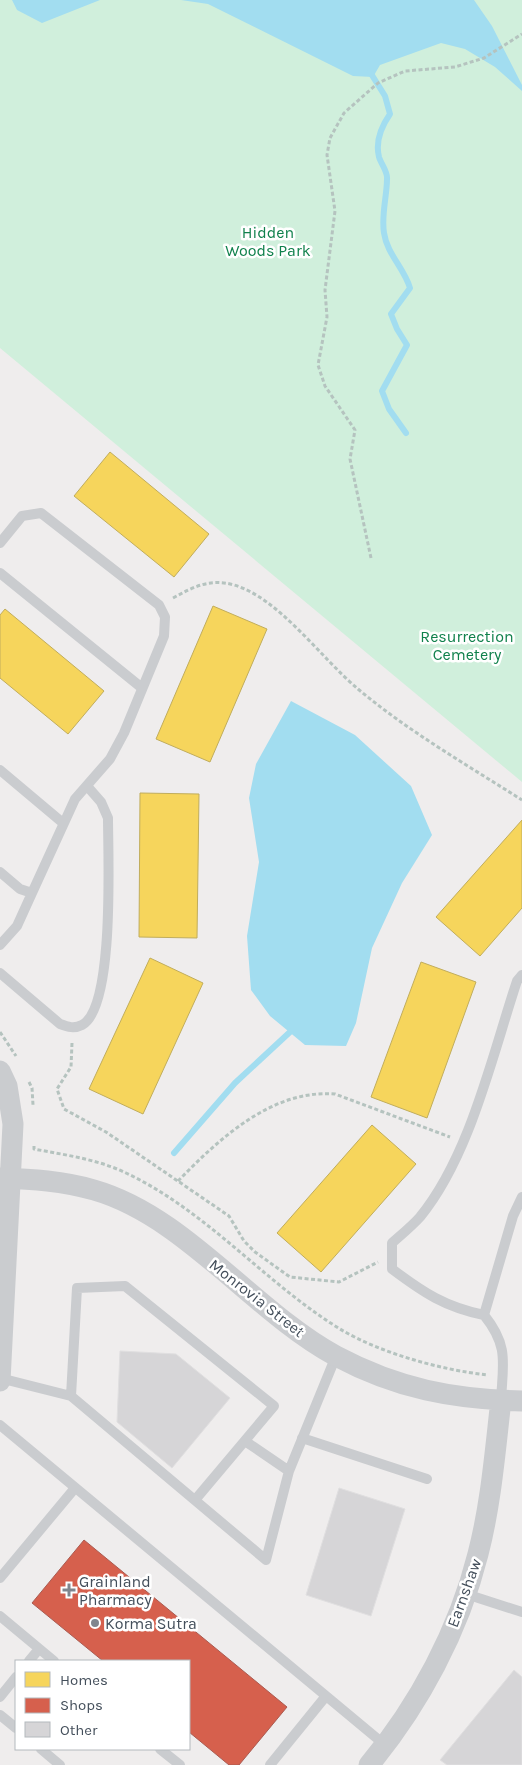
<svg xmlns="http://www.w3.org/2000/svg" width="522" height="1765" viewBox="0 0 522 1765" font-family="Karla,sans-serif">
  <rect width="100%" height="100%" fill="#efeded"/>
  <path fill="#d0efdc" d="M0,0H522V782L0,348Z"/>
  <path fill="#a2ddf0" d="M12,0H100L42,23L17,10Z
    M181,0H474L492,26L522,85V91L495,67L465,49L441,43L380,65L373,77L353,76L208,4Z
    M291,701L355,735L411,786L432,835L402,883L372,948L356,1023L346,1046L305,1045L270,1016L251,990L247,936L259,862L249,798L256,764Z"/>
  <path fill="#f6d55c" stroke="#c1ad5c" d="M110,452L209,534L174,577L74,496Z
    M213,606L267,629L210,762L156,739Z
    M5,609L104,691L68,734L0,678V615Z
    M140,793L199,794L197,938L139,937Z
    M522,820V908L480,956L436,917Z
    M150,958L203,983L143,1114L89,1089Z
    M421,962L476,982L427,1118L371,1097Z
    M372,1125L416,1164L321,1272L277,1233Z"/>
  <path fill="#d6604d" stroke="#aa5b51" d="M84,1540L287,1707L239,1765H229L189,1732V1661H103L32,1603Z"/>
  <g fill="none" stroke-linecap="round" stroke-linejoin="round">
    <path stroke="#a2ddf0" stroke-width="6" d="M370,72L385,96L390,114C381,127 375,141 379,157C381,164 388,172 387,179C387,196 381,215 384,233C387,254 404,268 410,288L391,314L397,329L407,345L382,391L389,409L406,433
      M174,1153L235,1083L290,1032"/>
  </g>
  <path fill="#d6d5d7" stroke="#e0dfe0" d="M120,1351L176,1354L230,1398L172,1468L117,1422Z
    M339,1488L405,1509L371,1616L306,1595Z
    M514,1670L522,1677V1765H447L440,1760Z"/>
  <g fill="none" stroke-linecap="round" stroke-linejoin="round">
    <path stroke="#b5c3bf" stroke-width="3" stroke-dasharray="4 2.5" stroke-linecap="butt" d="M371,558L350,459L355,430L325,386L318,365L327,317L325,290L335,211L327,155L330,138L344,113L378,83L405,71L455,67L484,58L522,34
      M173,598C193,587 210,578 234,585C279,598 321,658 358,689C408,731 467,765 522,800
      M0,1032L16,1056
      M72,1043L71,1067L57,1089L64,1109L106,1132L229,1216L244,1241L255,1252L290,1277L339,1282L378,1262
      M29,1082L32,1088L33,1105
      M34,1146V1149C65,1155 97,1159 126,1173C207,1211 265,1283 340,1329C380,1353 441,1370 488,1375
      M178,1181C219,1139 272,1089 335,1094L450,1137"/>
    <path stroke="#cacccf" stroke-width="10" d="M0,543L22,516L41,513L159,605L165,617L164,636L124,733L110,759L75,799L32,893
      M0,573L142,688
      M0,770L63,823
      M0,872L20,889L32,893L17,926L0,945
      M0,973L60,1024C68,1027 74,1029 82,1025C115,1008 108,855 108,818L101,802L87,786
      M484,1315L513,1216L522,1197
      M0,1378L71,1396L266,1560L289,1471L336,1356
      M71,1396L77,1288L125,1286L274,1406L195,1500
      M501,1400C503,1363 509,1346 484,1315C445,1307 424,1293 392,1269V1243C401,1235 412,1226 420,1217C470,1156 492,1056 517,981L522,975
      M0,1425L385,1745
      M302,1438L427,1479
      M245,1441L289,1471
      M0,1578L75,1488
      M466,1594L522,1612
      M0,1616L54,1661
      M29,1661L39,1649
      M0,1697L16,1677
      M0,1715L16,1728
      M41,1749L60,1765
      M160,1749L180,1765
      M270,1765L326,1696"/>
    <path stroke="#cacccf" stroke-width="21" d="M0,1071L7,1086L13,1124L0,1381
      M0,1178C32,1179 63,1181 94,1190C185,1216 253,1311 336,1356C398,1389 453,1399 522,1401
      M369,1765C419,1705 459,1630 478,1554C491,1504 495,1452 501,1400"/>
  </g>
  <g fill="#80868e" stroke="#fff" stroke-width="2">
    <path d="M66.5 1582.5h5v5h5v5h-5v5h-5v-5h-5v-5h5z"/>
    <circle cx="95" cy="1623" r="5"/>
  </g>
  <g text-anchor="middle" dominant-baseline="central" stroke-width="5" stroke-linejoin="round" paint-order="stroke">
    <g font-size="16" fill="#10814c" stroke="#fff">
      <text x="268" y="232">Hidden<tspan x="268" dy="18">Woods Park</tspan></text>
      <text x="467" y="636">Resurrection<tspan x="467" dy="18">Cemetery</tspan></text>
    </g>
    <g font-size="16" fill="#444f5b" stroke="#fff">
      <text transform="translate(257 1298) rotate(38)">Monrovia Street</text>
      <text transform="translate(464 1593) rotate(-70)">Earnshaw</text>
    </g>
    <g font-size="16" fill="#444f5b" stroke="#fff" text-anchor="start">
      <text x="79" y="1581">Grainland<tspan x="79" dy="18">Pharmacy</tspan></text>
      <text x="105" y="1623">Korma Sutra</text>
    </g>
  </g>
  <rect x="15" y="1660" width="175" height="90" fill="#ffffff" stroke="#b4b9bd"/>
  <rect x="25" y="1672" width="25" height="15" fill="#f6d55c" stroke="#b4b9bd"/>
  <text x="60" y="1685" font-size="15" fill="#444f5b">Homes</text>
  <rect x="25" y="1698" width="25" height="15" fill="#d6604d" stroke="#b4b9bd"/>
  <text x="60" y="1710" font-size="15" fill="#444f5b">Shops</text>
  <rect x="25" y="1722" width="25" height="15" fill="#d6d5d7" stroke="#b4b9bd"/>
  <text x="60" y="1735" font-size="15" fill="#444f5b">Other</text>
</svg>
